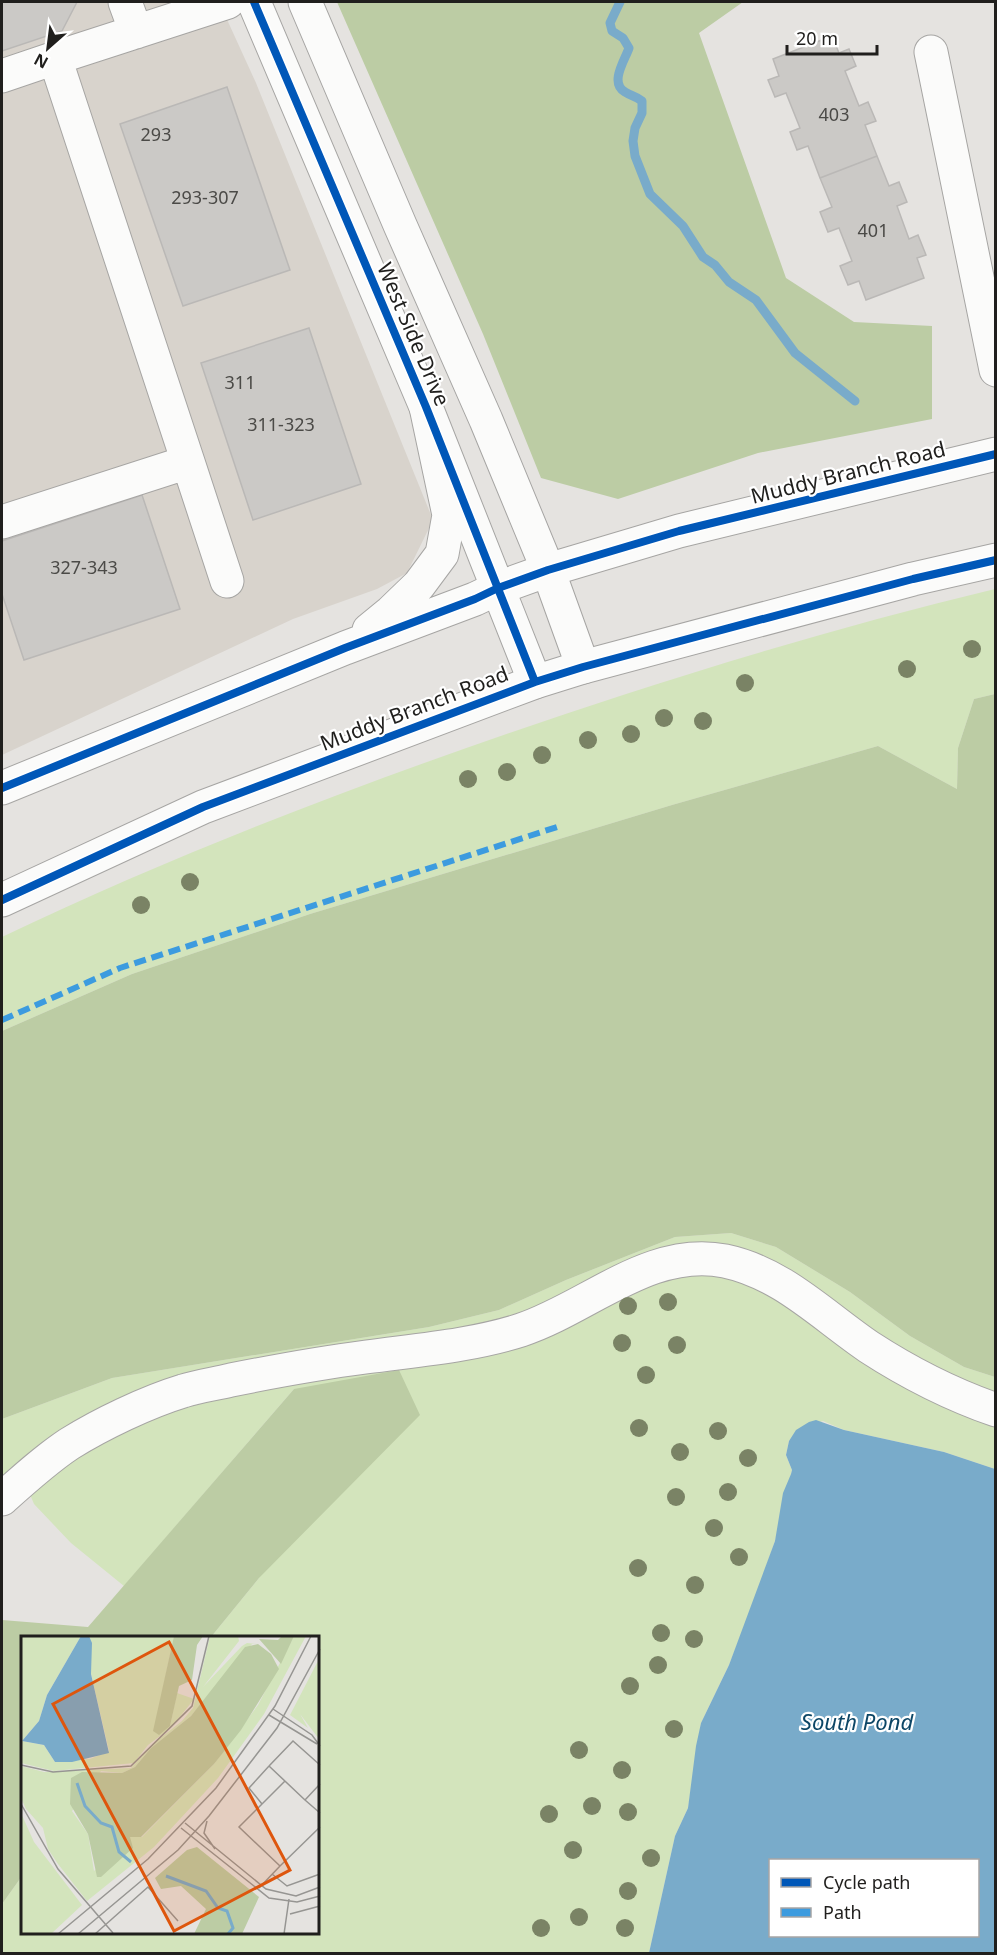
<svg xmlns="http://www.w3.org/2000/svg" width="997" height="1955" viewBox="0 0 997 1955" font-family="'Noto Sans',sans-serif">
  <rect width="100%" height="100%" fill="#e5e3e0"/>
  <path fill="#d8d3cc" d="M2,2H219L256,83L433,520L407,573L377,589L293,619L2,755Z"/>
  <path fill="#d3e4bc" d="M995,589V694L974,699L958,748L957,789L878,746L672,805L310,914L132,974L2,1031V937C203,841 412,764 623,695C746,655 870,619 995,589Z
    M731,1233L776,1247L850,1292L910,1336L964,1367L995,1377V1400L972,1391L740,1255L536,1314L256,1366L2,1485V1419L112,1378L429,1327L499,1310L566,1280L675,1237Z
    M724,1269L995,1419V1469L944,1452L844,1430L823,1421L797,1430L789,1441L786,1455L792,1470L791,1474L775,1541L751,1609L729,1665L701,1723L688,1808L675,1836L649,1953H2V1904L22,1876V1932H318V1637H211L259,1578L294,1389L124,1586L71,1543L34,1504L29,1492L32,1483L148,1412L344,1368L640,1280Z"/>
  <path fill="#bccca4" d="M337,2H743L699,33L786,278L854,322L932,326V419L758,453L618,499L541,478L483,334Z
    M995,694V1377L964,1367L910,1336L850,1292L776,1247L731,1233L675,1237L566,1280L499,1310L429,1327L112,1378L2,1419V1031L132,974L310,914L672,805L878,746L957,789L958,748L974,699Z
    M399,1370L420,1415L259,1578L211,1637H22V1876L2,1904V1620L88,1627L294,1389Z"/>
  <path fill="#79abca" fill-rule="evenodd" d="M816,1420L844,1430L944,1452L995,1469V1953H649L675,1836L688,1808L696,1746L701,1723L729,1665L775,1541L783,1493L791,1474L792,1470L786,1455L789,1441L796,1430L809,1422ZM770,1860H978V1936H770Z"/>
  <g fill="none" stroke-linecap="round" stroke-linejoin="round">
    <path stroke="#79abca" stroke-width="9" d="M620,2L610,23L612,31L623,38L629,48C625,60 609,83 625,92C631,96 636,96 642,101V113L635,128L633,141L635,156L650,194L683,226L703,257L715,265L729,282L756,300L795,353L855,401"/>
  </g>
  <path fill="#cbc9c6" stroke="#bab8b6" stroke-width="1.5" d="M2,2H77L62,31L2,51Z
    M832,36L839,53L849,49L856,66L845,71L859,106L868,102L876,121L865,125L877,156L820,178L808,146L797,150L790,132L800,128L786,93L775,97L768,80L779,76L773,59Z
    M227,87L290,270L183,306L120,124Z
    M877,156L889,186L899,182L907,202L897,206L909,239L918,235L926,255L917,258L924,278L866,300L859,281L848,285L840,266L852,261L839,228L828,232L820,212L832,207L820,178Z
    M309,328L361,484L253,520L201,363Z
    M142,495L180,609L24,660L2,594V541Z"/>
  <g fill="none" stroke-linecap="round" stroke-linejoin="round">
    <g stroke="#a6a5a3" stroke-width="35">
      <path id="minor" d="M125,2L136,32
        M254,2L426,407L535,682
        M305,2L400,225L486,420L548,570L583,667
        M931,52L996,370
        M55,58L228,2
        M2,76L55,58L188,462L2,522
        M188,462L227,581
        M2,1499C23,1480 45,1460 69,1444C101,1424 147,1402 183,1391C198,1386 215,1384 231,1380C276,1371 320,1363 366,1357C417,1350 471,1346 521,1330C588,1308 650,1246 725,1261C782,1273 822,1315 869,1347C909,1373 950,1394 996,1410"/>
    </g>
    <g stroke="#a6a5a3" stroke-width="35">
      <path id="major" d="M369,630L391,612L419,585L442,554L449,515L426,407
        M2,788L345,648L475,599L498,588L548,570L679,531L996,454
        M2,900L203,807L535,682L583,667L913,579L996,560"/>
    </g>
    <use href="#minor" stroke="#fbfbfa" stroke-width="33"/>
    <use href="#major" stroke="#fbfbfa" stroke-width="33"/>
    <path stroke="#3c9bdf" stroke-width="6" stroke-dasharray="12 6" stroke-linecap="butt" d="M2,1020L120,968L557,827"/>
    <g stroke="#fff" stroke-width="11">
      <path id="cycleway" d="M254,2L426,407L535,682
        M2,788L345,648L475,599L498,588L548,570L679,531L996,454
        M2,900L203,807L535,682L583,667L913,579L996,560"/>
    </g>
    <use href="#cycleway" stroke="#0057b8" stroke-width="8"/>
  </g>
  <g fill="#7a8365">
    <circle cx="972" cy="649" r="9"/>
    <circle cx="907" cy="669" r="9"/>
    <circle cx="745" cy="683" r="9"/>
    <circle cx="664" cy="718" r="9"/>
    <circle cx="703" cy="721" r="9"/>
    <circle cx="631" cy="734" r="9"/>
    <circle cx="588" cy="740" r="9"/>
    <circle cx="542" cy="755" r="9"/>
    <circle cx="507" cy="772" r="9"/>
    <circle cx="468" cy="779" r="9"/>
    <circle cx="190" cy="882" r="9"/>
    <circle cx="141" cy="905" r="9"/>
    <circle cx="668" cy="1302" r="9"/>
    <circle cx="628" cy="1306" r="9"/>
    <circle cx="622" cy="1343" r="9"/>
    <circle cx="677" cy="1345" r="9"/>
    <circle cx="646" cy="1375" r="9"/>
    <circle cx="639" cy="1428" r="9"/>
    <circle cx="718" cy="1431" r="9"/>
    <circle cx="680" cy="1452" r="9"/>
    <circle cx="748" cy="1458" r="9"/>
    <circle cx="728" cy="1492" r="9"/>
    <circle cx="676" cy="1497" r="9"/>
    <circle cx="714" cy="1528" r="9"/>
    <circle cx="739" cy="1557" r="9"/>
    <circle cx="638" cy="1568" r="9"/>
    <circle cx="695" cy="1585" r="9"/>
    <circle cx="661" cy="1633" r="9"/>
    <circle cx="694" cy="1639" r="9"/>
    <circle cx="658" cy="1665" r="9"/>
    <circle cx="630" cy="1686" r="9"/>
    <circle cx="674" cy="1729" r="9"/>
    <circle cx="579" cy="1750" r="9"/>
    <circle cx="622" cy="1770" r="9"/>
    <circle cx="592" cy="1806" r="9"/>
    <circle cx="628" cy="1812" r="9"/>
    <circle cx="549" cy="1814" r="9"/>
    <circle cx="573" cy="1850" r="9"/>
    <circle cx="651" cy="1858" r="9"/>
    <circle cx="628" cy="1891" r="9"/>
    <circle cx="579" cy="1917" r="9"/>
    <circle cx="541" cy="1928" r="9"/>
    <circle cx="625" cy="1928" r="9"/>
  </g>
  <g text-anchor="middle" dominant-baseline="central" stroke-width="4.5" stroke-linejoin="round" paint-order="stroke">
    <g font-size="18" fill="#4b4a47">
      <text x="834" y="114">403</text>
      <text x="156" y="134">293</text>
      <text x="205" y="197">293-307</text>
      <text x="873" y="230">401</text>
      <text x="240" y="382">311</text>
      <text x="281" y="424">311-323</text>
      <text x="84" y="567">327-343</text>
    </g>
    <g font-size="21" fill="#201f1d" stroke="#fff">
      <text transform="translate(414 334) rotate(67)">West Side Drive</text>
      <text transform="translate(848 472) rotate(-14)">Muddy Branch Road</text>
      <text transform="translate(414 708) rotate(-21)">Muddy Branch Road</text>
    </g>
    <g font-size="22" font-style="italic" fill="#0c4666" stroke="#fff">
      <text x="857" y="1721">South Pond</text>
    </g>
  </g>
  <g transform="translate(21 1636)">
    <rect width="298" height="298" fill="#e5e3e0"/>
    <path d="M0,0H60L26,59L18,85L1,105L23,109L34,126L69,123L88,115L70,38L68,0H153L133,95L149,90L156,57L173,63L151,91L127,109L113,127L33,135L0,127ZM189,0H217L218,5L182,51L221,10L226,7L236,8H231L170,80L130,112L114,131L101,137L80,135L51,175L67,198L73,235L109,201H121L193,128L237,69L273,0H285L243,78L197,142L133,211L66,265L37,228L27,213L22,192L5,173L0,162V130L23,136L110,132L133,107L161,85L172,72ZM298,23V103L279,78L287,92L269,79ZM0,177L13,206L61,269L30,298H0Z" fill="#d3e4bc"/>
    <path d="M153,0H182L176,9L171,44L158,50L149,90L138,99L132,95ZM261,0H273L260,28L238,3L257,4ZM237,8L250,18L258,33L220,94L193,128L120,201H109L112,212L80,241H76L67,198L49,168L50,142L61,136L101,137L114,131L130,112L170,80L224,11ZM176,211L238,261L221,298H173L185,273L160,250L140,253L134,242L166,214Z" fill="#bccca4"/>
    <path d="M60,0H68L71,7L70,38L88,117L51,126H34L23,109L1,105L18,85L26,59Z" fill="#79abca"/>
    <path fill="none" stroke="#79abca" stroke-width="3" d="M56,147L64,170L80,187L91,191L98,216L110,226M145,240L185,255L197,272L206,275L212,292L207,298"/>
    <path fill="none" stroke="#969592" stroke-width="1.5" d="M252,73L291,99L299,110M248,79L296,108M0,129L32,136L110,130L171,70L188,0M248,130L272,105L299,129M264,145L218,191L259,230L299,191M284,164L299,177M0,168L37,233L92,297M241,168L228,152L248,130L284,164L299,148M186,185L183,197L194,213M164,187L245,253L275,260L299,251M160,192L248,262L276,266L299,260M251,238L266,250L299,238M238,252L259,230M269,278L299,270M37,298L127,223L195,152L254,70L290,0M57,298L157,214L188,180L256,92L299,13M74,298L127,251L157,285M263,298L268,263"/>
    <path fill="#de560d" fill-opacity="0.15" stroke="#de560d" stroke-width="3" d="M148,6L269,234L153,295L32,68Z"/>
    <rect width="298" height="298" fill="none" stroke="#201f1d" stroke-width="3"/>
  </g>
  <rect width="997" height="1955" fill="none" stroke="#201f1d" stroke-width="6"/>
  <rect x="769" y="1859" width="210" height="78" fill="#ffffff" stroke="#a6a5a5" stroke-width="1.5"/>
  <rect x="781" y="1878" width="30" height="9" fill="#0057b8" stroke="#a6a5a5" stroke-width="1.5"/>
  <text x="823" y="1889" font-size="18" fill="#201f1d">Cycle path</text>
  <rect x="781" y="1908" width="30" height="9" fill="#3c9bdf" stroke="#a6a5a5" stroke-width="1.5"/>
  <text x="823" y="1919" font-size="18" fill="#201f1d">Path</text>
  <g transform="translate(48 48) rotate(208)" stroke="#ffffff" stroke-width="4.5" paint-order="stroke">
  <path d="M0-4.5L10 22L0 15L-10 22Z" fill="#201f1d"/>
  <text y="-9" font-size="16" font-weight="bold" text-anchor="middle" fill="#201f1d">N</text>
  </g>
  <path d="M787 45v9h90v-9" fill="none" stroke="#201f1d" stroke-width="3"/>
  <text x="796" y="45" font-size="18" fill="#201f1d" stroke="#ffffff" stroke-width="4.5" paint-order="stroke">20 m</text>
</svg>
